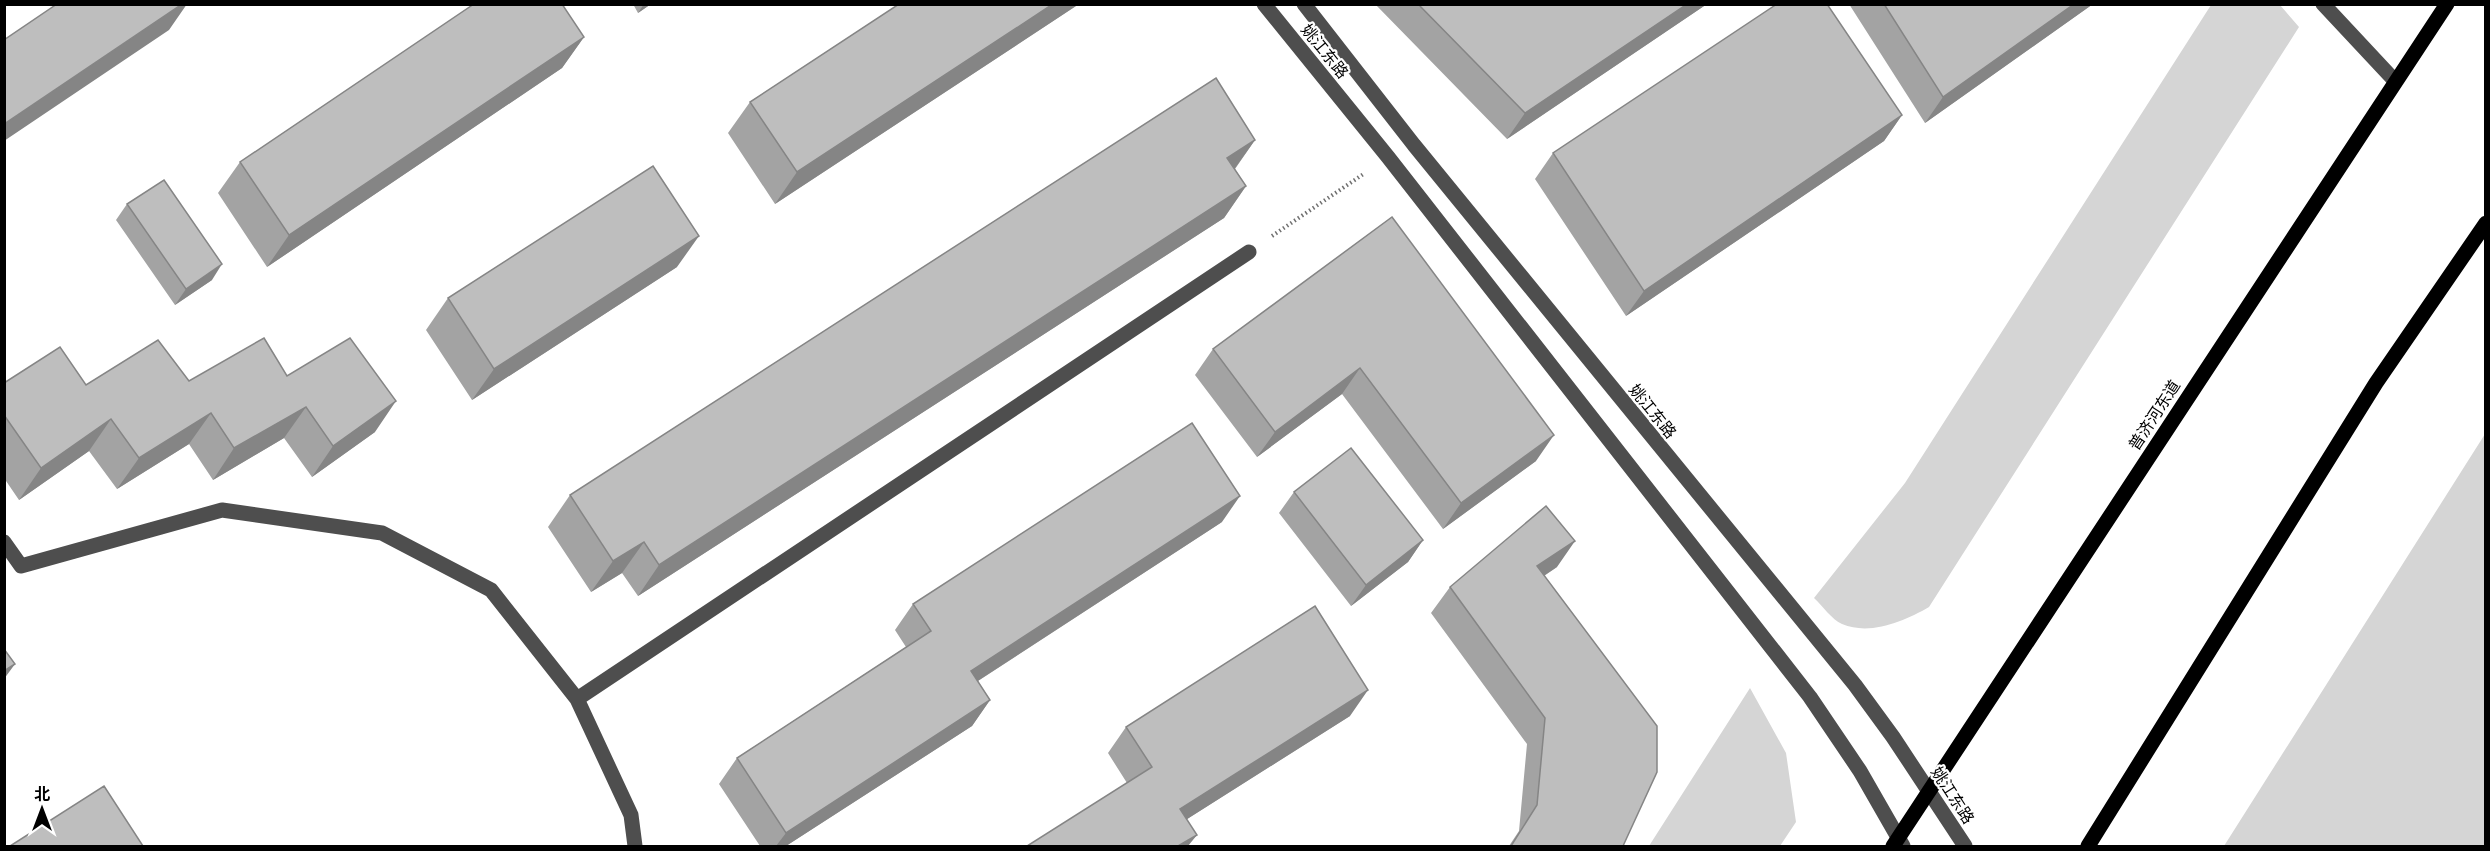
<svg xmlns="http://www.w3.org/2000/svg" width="2490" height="851" viewBox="0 0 2490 851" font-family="'Archivo Narrow','Noto Sans SC',sans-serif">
  <rect width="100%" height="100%" fill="#fff"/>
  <path fill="#d5d5d5" d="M2211,5H2280L2299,27L1929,607C1905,621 1870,636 1842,624C1832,620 1822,605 1814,598L1905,483Z
    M2485,434V846H2224Z
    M1750,688L1786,753L1796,822L1780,846H1649Z"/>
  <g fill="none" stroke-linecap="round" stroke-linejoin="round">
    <path stroke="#707070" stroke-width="4" stroke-dasharray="1.5 3" stroke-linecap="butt" d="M1272,236L1365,173"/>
    <path stroke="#4e4e4e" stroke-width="15" d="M1264,4L1388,157L1810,697L1860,771L1903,846
      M1304,4L1414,145L1855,685L1893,737L1965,846
      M2323,4L2395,81
      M4,542L21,566L222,510L382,533L491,590L577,699L631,815L635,846
      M577,699L1249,252"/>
    <path stroke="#000" stroke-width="15" d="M1893,846L2447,4
      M2088,846L2376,383L2486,223"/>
  </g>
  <path fill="#a3a3a3" d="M633,4H651L638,13Z
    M899,4H1079L775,204L728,133L750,102Z
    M1375,4H1707L1507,139Z
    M1849,4H2093L1925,123Z
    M584,37L562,68L267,267L218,193L240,162Z
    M1902,115L1884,141L1626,316L1535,179L1553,153Z
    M1255,140L1235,169L1246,186L1224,218L638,596L622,573L591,592L548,527L570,495Z
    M127,204L212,280L175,305L116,220Z
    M1392,217L1536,461L1443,529L1342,394L1257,457L1195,375L1213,349Z
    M677,267L472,400L426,330L448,298Z
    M287,376L375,432L312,477L284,438L213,480L189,444L117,489L89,451L19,500L4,478V383L86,385Z
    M1294,492L1423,540L1408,562L1351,606L1279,513Z
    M1222,522L978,681L990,700L972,726L786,846H760L719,784L737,758L906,647L895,630L913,604Z
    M1557,567L1544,576L1623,846H1509L1519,831L1527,744L1431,613L1450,587Z
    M1350,716L1187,819L1127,783L1108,753L1126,727Z"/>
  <path fill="#858585" d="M182,4H187L169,30L4,141V124Z
    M644,4H651L638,13Z
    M1053,4H1079L775,204L797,172Z
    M1687,4H1707L1507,139L1525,113Z
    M2074,4H2093L1925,123L1943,97Z
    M584,37L562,68L267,267L289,235Z
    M1902,115L1884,141L1626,316L1644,291Z
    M1255,140L1233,171L1227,158Z
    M1246,186L1224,218L638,596L659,565Z
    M699,236L677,267L472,400L494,369Z
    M222,264L212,280L175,305L186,289Z
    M1360,368L1342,394L1257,457L1275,432Z
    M396,401L375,432L312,477L333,446Z
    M306,407L284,438L213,480L234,448Z
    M211,413L189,444L117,489L139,458Z
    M111,419L89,451L19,500L41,468Z
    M1554,435L1536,461L1443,529L1461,503Z
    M1240,496L1222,522L953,697L971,671Z
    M1423,540L1408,562L1351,606L1366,585Z
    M1575,541L1557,567L1519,592L1537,566Z
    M644,542L622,573L591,592L613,561Z
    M15,664L4,679V671Z
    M1368,690L1350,716L1162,835L1180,809Z
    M990,700L972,726L786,846H776L786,833Z
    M1197,835L1188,846H1178Z"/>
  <path fill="#bebebe" stroke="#858585" stroke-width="1.5" d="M57,4H182L4,124V40Z
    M474,4H562L584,37L289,235L240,162Z
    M899,4H1053L797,172L750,102Z
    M1418,4H1687L1525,113Z
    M1777,4H1827L1902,115L1644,291L1553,153Z
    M1884,4H2074L1943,97Z
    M1216,78L1255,140L1227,158L1246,186L659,565L644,542L613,561L570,495Z
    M653,166L699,236L494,369L448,298Z
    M164,180L222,264L186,289L127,204Z
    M1392,217L1554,435L1461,503L1360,368L1275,432L1213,349Z
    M264,338L287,376L350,338L396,401L333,446L306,407L234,448L211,413L139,458L111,419L41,468L4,415V383L60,347L86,385L158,340L189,381Z
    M1192,423L1240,496L971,671L990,700L786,833L737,758L931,631L913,604Z
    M1351,448L1423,540L1366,585L1294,492Z
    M1546,506L1575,541L1537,566L1657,726V772L1623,846H1511L1537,805L1545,718L1450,587Z
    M1315,606L1368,690L1180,809L1197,835L1178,846H1027L1152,767L1126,727Z
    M4,649L15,664L4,671Z
    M104,786L143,846H10Z"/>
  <g text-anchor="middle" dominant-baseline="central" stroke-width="4.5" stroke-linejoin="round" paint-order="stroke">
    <g font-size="16" fill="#000" stroke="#fff">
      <text transform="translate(1325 51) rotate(51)">姚江东路</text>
      <text transform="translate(1653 411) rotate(51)">姚江东路</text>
      <text transform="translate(2154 415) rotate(-57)">普济河东道</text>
      <text transform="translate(1953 795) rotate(57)">姚江东路</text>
    </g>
  </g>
  <rect width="2490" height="851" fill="none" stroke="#000000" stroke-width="12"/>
  <g transform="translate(42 809)" stroke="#ffffff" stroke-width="4.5" paint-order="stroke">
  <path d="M0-4.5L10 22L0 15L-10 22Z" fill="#000000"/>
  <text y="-9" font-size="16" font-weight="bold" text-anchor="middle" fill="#000000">北</text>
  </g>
</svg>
